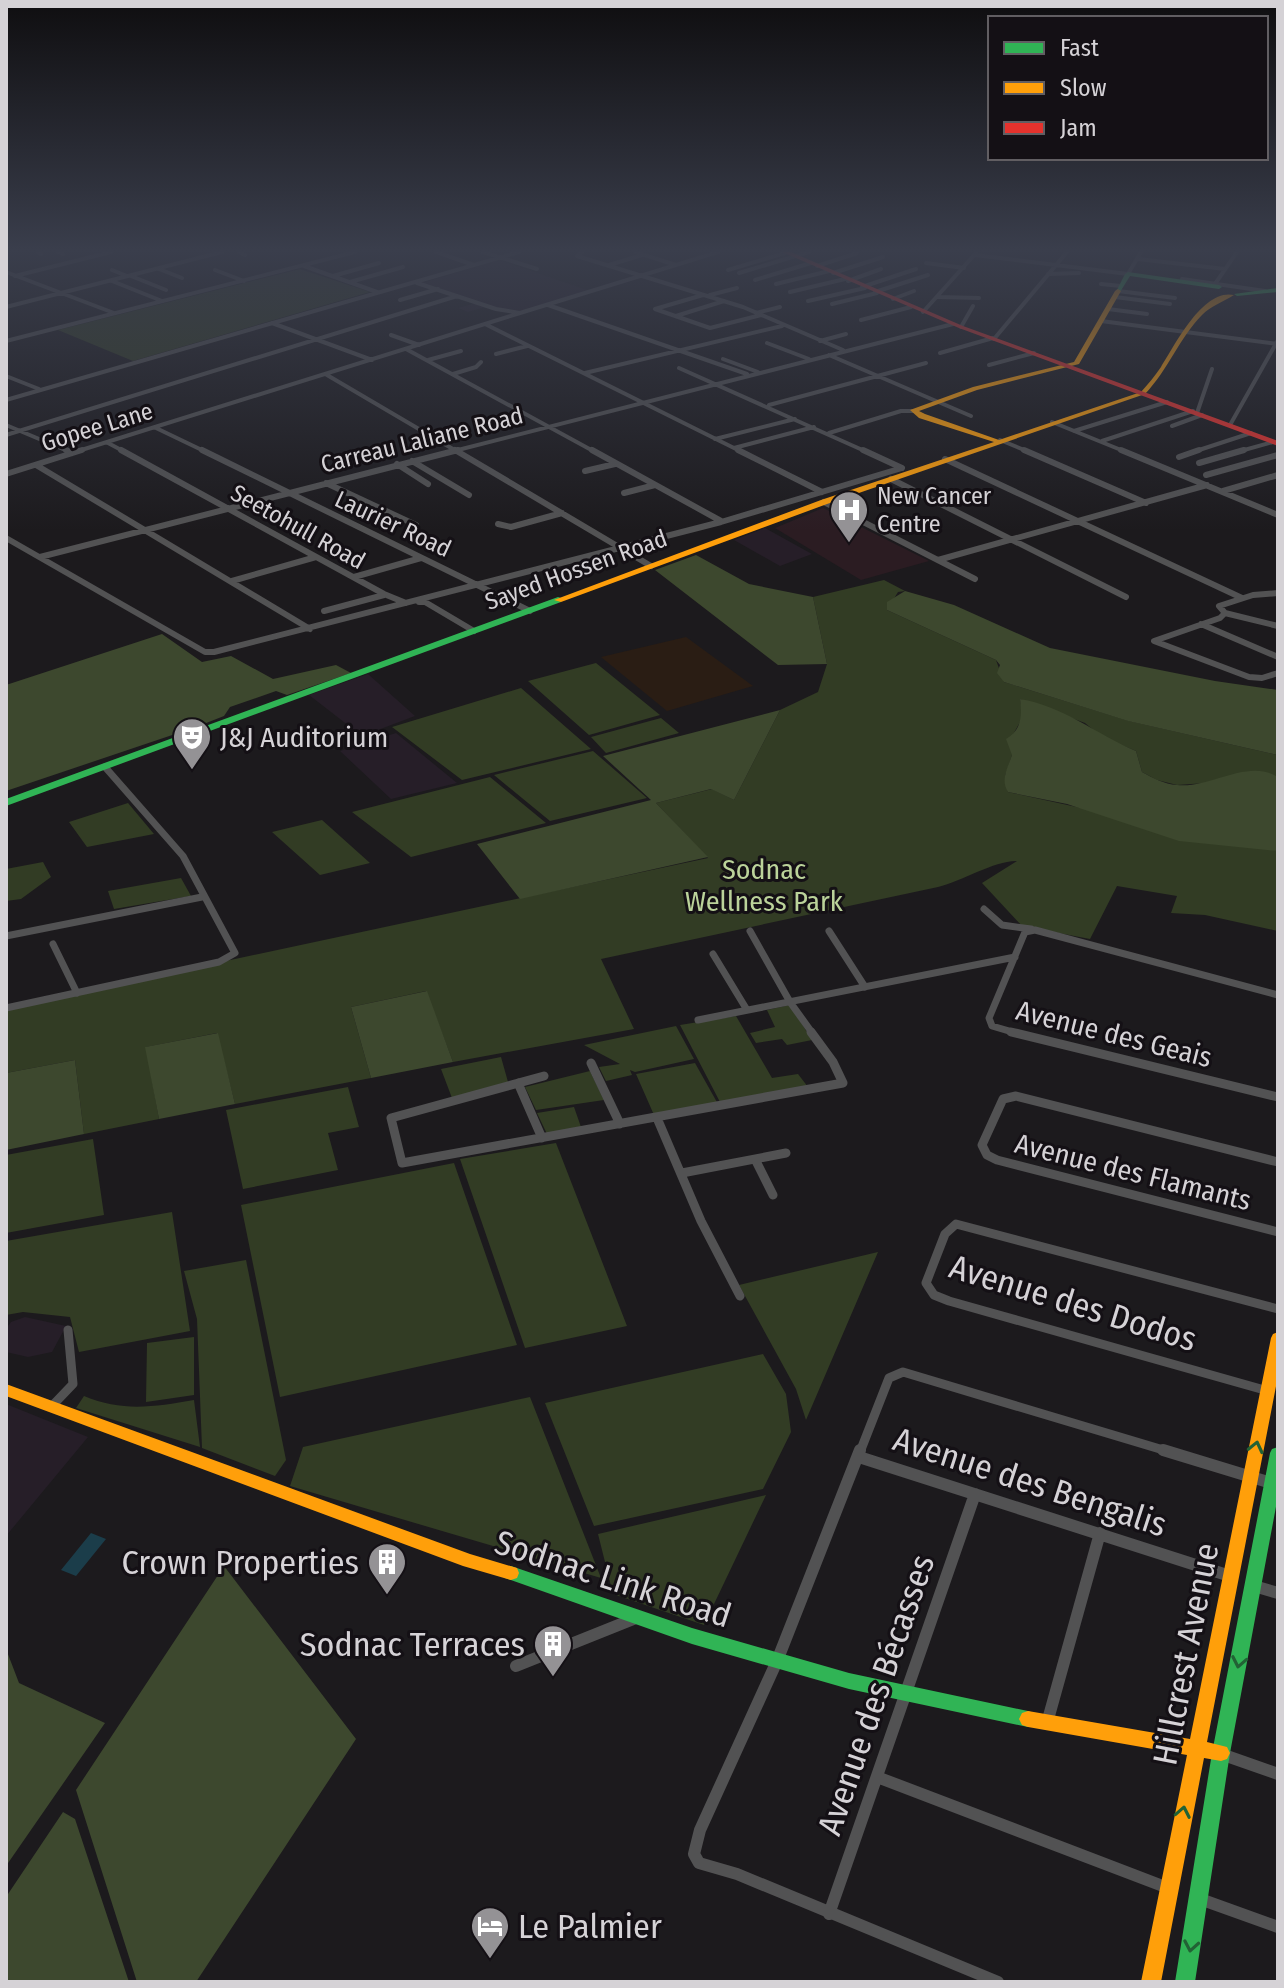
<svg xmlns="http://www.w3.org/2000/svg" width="1284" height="1988" viewBox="0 0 1284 1988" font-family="'Fira Sans Condensed',sans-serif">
  <rect width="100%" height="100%" fill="#1c1a1d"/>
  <path fill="#261e28" d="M499,260L590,291L522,311L485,307L468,312L458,308L476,303L422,283Z
    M765,528L812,554L780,566L734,540Z
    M368,674L415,716L362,736L309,695Z
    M396,733L457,783L391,799L340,751Z
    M25,1317L66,1326L52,1352L28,1357L6,1352V1329L11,1322Z
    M6,1404L88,1437L6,1536Z"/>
  <path fill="#2a1d14" d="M686,637L753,686L667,711L601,657Z"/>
  <path fill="#2b1c22" d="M823,508L929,561L861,580L775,528Z"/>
  <path fill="#323c24" d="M300,269L370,292L133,361L58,330Z
    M884,580L905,591L898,592L887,610L996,660L1004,682L1129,721L1278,755V778L1177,785L1157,780L1142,772L1136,751L1102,737L1085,723L1020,699L1023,717L1012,736V755L1005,776L1008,792L1278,851V931L1205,915L1171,913L1177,896L1117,886L1090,939L1022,926L982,883L1017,861C996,860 962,881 938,887L601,959L634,1029L453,1062L426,991L351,1007L371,1078L235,1104L217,1033L146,1047L159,1119L84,1134L75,1060L6,1073V1008L708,858L656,803L712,789L734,800L780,710L818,692L827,664L813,597Z
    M596,663L660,715L589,735L528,681Z
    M521,688L591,749L462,780L392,727Z
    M661,718L679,733L606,753L591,737Z
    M593,751L647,798L550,821L494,775Z
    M490,777L546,823L411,857L352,812Z
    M128,803L154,834L87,847L69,822Z
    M322,820L370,863L320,875L272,832Z
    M43,862L51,877L21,899L6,901V869Z
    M181,878L191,896L114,909L108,891Z
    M790,1005L812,1040L787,1045L782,1039L756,1043L750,1033L775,1027L767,1010Z
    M736,1016L772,1078L798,1074L808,1087L721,1104L680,1025Z
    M676,1026L694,1059L635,1072L630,1070L632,1075L606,1081L599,1067L620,1064L584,1045Z
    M501,1057L508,1082L452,1098L441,1069Z
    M695,1063L718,1104L654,1115L636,1074Z
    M590,1071L604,1100L536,1110L525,1087Z
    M348,1087L359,1127L328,1133L338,1170L243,1189L226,1110Z
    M574,1107L581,1127L547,1134L537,1113Z
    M93,1139L104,1215L6,1233V1155Z
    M556,1143L627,1326L525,1348L460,1159Z
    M454,1163L517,1345L280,1397L241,1205Z
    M172,1212L190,1331L79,1352L70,1317L23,1312L6,1315V1241Z
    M878,1252L806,1420L796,1389L739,1285Z
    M246,1260L286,1460L275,1476L202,1448L197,1319L184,1271Z
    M194,1337V1395L146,1402L147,1343Z
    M763,1354L786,1394L791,1432L763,1489L594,1526L545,1403Z
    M84,1396C122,1412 154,1407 194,1400L200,1447L76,1408Z
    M530,1397L601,1578L290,1486L303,1447Z
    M766,1495L704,1625L613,1594L598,1534Z"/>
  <path fill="#3d482e" d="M696,555L749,584L813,597L827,664L778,665L655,570Z
    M905,591L954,605L1050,648L1215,681L1278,690V755L1128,721L1004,682L997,673L1000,665L996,660L887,610V602Z
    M162,634L202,662L231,656L273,679L336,665L351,673L287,695L276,691L230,707L224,716L196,727L6,791V685Z
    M1020,699C1063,706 1096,734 1136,751L1142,772C1153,778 1164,784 1177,785C1209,789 1246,759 1276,776L1278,851L1179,841L1067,804L1008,792C1000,780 1008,767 1012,755L1006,739C1022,730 1022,715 1020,699Z
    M780,710L734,800L711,789L656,803L708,857L520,899L477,844L651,800L603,756Z
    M427,991L453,1062L371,1078L351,1007Z
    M218,1033L235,1104L159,1119L145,1047Z
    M75,1060L84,1134L6,1150V1073Z
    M224,1566L356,1739L196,1982H137L76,1790Z
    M6,1649L19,1683L105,1723L6,1866Z
    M63,1812L75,1819L129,1982H6V1897Z"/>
  <path fill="#1b3d4a" d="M91,1533L106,1539L76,1576L61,1570Z"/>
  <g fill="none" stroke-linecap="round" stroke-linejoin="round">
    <path stroke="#525253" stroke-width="4" d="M38,252L41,254
      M58,252L63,254
      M239,252L245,255
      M436,252L474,265
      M483,252L537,269
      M582,252L577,256L743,307L843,350
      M635,252L676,265
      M975,255L1128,274L1141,252
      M1138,259L1225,269
      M926,263L964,268
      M609,265L642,255
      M304,266L377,292
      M817,266L857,253
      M159,269L182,278
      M112,270L127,276
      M215,270L244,281
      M728,270L785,253
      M6,272L114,313
      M739,273L809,252
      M833,273L883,257
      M1048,274L1079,273
      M15,276L111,252
      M131,276L166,290
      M333,276L379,263
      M1182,279L1265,291
      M755,280L811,263
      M112,281L162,301
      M848,281L881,269
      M350,282L403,267
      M417,283L496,309L520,313L718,252
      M776,284L829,271
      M1101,284L1121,286
      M1215,284L1237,252
      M862,287L916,269
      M1118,291L1175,298
      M790,292L845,279
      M875,292L928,275
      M703,295L655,309L710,328L761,315
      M710,295L737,288
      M938,297L979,298
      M1115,297L1170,304
      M893,299L914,291
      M400,300L438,289
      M808,301L865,288
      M832,304L877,293
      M548,305L747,374
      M6,307L222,252
      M1108,309L1147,314
      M923,312L976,253
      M756,313L780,307
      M676,316L724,301
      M861,320L911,307
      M1101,321L1278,344
      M272,323L372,360
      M487,325L742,452
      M961,327L973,306
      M391,335L419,345
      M994,339L1067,252
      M6,341L355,252
      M820,341L846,334
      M767,343L809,359
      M406,349L595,452
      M940,353L993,338
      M496,354L527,346
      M829,355L971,416
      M723,359L758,372
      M428,360L461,351
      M989,365L1034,353
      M679,368L867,452
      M585,373L782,326
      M453,374L476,367L481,362
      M327,375L458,452
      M6,376L39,389
      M6,400L519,252
      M769,405L926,363
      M1197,413L1212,369
      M1052,422L1126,452
      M6,425L70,452
      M1230,425L1278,340
      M1172,426L1202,415
      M156,428L206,452
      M1074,431L1167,402
      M829,433L901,411H915
      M6,435L457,296
      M715,439L795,419
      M1000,440L1029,452
      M44,441L86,428
      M1102,441L1193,411
      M108,443L125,452
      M734,448L814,427
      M75,452L520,313
      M450,452L953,324
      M1193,452L1251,433
      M1237,452L1273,442"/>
    <path stroke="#525253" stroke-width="6" d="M66,450L72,453
      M121,450L384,594L406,603
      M202,450L530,611
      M455,450L651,566
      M592,450L721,521
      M738,450L822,492
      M863,450L902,468
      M1024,450L1146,503
      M1121,450L1278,515
      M1179,457L1199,450
      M945,459L1242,598
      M412,461L469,495
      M1199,463L1244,450
      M397,464L428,484
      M36,465L310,629
      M585,471L615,464
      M6,474L82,450
      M1206,475L1278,455
      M891,479L1126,597
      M326,483L416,525
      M1223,491L1278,475
      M624,493L655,485
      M824,502L975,579
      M498,524L511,527L562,513
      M6,538L205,652H214L721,522L902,468
      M40,557L458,450
      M938,560L1207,485
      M354,577L421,558
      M232,581L316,557
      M419,602H425L474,631
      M324,611L384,595
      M1225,613L1219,606L1253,595L1278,593
      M1201,624L1278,657
      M1278,626L1225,613L1220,618L1154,641L1249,677L1262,678L1278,673"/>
    <path stroke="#525253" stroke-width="7" d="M984,909L1002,925L1031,929
      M750,931L790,1002L813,1034
      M829,931L865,987
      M6,936L202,897
      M53,944L77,993
      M713,954L747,1010
      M6,1008L219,962L235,953L183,856L105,767
      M698,1020L1015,957
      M1019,1034L992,1026L989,1018L1025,932L1035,930L1278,995"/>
    <path stroke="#525253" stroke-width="9" d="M1011,1032L1278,1097
      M591,1063L620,1124
      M544,1076L391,1118L402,1163L843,1083L833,1062L811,1032
      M518,1083L542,1138
      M657,1118L701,1221L740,1296
      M755,1159L773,1195
      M1278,1162L1016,1096L1003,1099L982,1145L987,1155L997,1160L1278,1232
      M682,1173L786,1153
      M1268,1391L949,1301L934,1295L926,1283L945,1234L956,1224L1278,1309
      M52,1406L73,1384L68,1330
      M860,1452L889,1378L903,1372L1170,1452"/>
    <path stroke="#525253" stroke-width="12" d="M860,1450L777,1661L700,1830L694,1854L699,1863L737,1874L998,1982
      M1163,1450L1278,1485
      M859,1457L1230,1576
      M1254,1586L1278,1593
      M516,1666L636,1618
      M1047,1723L1100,1533
      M1221,1754L1278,1774
      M877,1777L1168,1888
      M1200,1899L1278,1927
      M829,1914L975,1494"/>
    <path fill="#30b455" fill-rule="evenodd" d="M1128,272L1219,285L1222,287L1219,289L1130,276L1120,292H1116L1125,274Z
      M1278,288V292L1237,296L1234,294Z
      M558,597L561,598V602L6,806V799Z
      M1278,1447V1496L1230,1753L1195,1982H1175L1212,1753L1270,1453L1272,1449Z
      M511,1566L692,1628L849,1673L1028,1711L1034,1713L1037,1719L1034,1725L1028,1727L849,1689L692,1644L505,1578L503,1573L505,1568Z"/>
    <path fill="#ff9f0a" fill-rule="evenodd" d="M1118,289L1121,291L1079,364L977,390L919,411L925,414L999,440L1141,392C1148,384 1155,376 1161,367C1175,345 1203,288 1234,295C1223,302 1211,306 1202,315C1180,337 1168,370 1145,394L827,504L561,602L554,600L821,500L994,442L919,418L910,410L973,387L1074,362L1115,291Z
      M1278,1332V1376L1207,1742L1227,1747L1230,1753L1227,1759L1221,1761L1204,1758L1161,1982H1141L1187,1755L1028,1727L1022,1725L1019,1719L1022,1713L1028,1711L1190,1739L1271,1338L1273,1334Z
      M6,1384L470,1554L517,1568L519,1573L517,1578L511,1580L463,1566L6,1396Z"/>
    <path fill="#e5322d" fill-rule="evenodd" d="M782,252H791L963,326L1278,441V446L959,328Z"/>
  </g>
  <defs><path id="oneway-chevron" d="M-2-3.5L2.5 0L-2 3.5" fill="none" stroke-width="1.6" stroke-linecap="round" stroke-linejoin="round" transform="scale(2)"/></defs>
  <g stroke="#226235">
    <use href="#oneway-chevron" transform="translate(1256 1447) rotate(-77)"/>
    <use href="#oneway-chevron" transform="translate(1239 1662) rotate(101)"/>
    <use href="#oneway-chevron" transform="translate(1183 1812) rotate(-79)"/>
    <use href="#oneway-chevron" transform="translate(1191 1946) rotate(100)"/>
  </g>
  <linearGradient id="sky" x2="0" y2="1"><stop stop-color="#0f0e10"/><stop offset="0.47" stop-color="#3a3e4c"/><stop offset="1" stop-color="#3a3e4c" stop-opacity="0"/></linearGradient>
  <rect width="1284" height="531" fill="url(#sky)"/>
  <defs>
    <g id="hospital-pin" transform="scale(2)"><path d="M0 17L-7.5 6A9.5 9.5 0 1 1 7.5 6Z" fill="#949295" stroke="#141015"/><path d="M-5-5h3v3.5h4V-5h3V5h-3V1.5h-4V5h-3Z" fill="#fff"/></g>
    <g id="theatre-pin" transform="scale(2)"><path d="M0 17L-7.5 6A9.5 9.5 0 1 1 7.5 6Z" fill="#949295" stroke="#141015"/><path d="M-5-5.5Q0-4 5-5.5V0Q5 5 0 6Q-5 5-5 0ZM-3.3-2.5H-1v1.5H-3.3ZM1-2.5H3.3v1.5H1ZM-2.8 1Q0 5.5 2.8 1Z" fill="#fff"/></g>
    <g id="building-pin" transform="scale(2)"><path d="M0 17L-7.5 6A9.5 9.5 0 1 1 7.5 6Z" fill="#949295" stroke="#141015"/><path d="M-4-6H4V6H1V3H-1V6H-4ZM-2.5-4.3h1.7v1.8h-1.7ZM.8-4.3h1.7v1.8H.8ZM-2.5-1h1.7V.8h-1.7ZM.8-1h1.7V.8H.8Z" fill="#fff"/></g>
    <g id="hotel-pin" transform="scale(2)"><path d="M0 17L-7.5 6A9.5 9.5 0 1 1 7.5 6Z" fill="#949295" stroke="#141015"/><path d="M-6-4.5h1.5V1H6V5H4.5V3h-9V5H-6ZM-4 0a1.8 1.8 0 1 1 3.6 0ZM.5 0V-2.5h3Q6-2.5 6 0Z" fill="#fff"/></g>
  </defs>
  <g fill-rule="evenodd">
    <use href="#hospital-pin" x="849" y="510"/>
    <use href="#theatre-pin" x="192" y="737"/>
    <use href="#building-pin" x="387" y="1562"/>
    <use href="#building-pin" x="553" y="1644"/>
    <use href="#hotel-pin" x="490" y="1926"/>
  </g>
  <g text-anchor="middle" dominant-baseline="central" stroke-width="6" stroke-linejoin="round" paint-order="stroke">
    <g font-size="24" fill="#d5d2d6" stroke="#141015">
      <text transform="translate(97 427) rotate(-17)">Gopee Lane</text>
      <text transform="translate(422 440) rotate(-14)">Carreau Laliane Road</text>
      <text transform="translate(393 524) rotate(25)">Laurier Road</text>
      <text transform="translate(298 527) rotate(29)">Seetohull Road</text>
      <text transform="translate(576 570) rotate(-20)">Sayed Hossen Road</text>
    </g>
    <g font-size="24" fill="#d5d2d6" stroke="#141015" text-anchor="start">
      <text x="877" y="496">New Cancer<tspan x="877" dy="28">Centre</tspan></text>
    </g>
    <g font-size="28" fill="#d5d2d6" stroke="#141015" text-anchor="start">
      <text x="220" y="737">J&amp;J Auditorium</text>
    </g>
    <g font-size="28" fill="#bbd39a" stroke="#141015">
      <text x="764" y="869">Sodnac<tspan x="764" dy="32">Wellness Park</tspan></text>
    </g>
    <g font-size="28" fill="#d5d2d6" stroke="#141015">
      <text transform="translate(1114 1034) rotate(14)">Avenue des Geais</text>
      <text transform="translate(1133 1172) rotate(14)">Avenue des Flamants</text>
    </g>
    <g font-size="34" fill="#d5d2d6" stroke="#141015">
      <text transform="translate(1073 1303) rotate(17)">Avenue des Dodos</text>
      <text transform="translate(1030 1482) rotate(18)">Avenue des Bengalis</text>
      <text transform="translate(613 1579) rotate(18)">Sodnac Link Road</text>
      <text transform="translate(1186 1654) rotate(-79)">Hillcrest Avenue</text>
      <text transform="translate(876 1695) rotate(-71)">Avenue des Bécasses</text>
    </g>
    <g font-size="34" fill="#d5d2d6" stroke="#141015" text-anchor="end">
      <text x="359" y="1562">Crown Properties</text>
      <text x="525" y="1644">Sodnac Terraces</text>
      <text x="518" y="1926" text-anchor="start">Le Palmier</text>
    </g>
  </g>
  <rect width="1284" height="1988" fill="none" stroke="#d5d2d6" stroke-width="16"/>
  <rect x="988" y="16" width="280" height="144" fill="#141015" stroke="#615e62" stroke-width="2"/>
  <rect x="1004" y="42" width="40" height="12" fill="#30b455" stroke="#615e62" stroke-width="2"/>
  <text x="1060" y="56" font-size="24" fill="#d5d2d6">Fast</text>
  <rect x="1004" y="82" width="40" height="12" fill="#ff9f0a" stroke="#615e62" stroke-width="2"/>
  <text x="1060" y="96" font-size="24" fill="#d5d2d6">Slow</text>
  <rect x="1004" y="122" width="40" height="12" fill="#e5322d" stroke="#615e62" stroke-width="2"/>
  <text x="1060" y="136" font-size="24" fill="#d5d2d6">Jam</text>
</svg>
